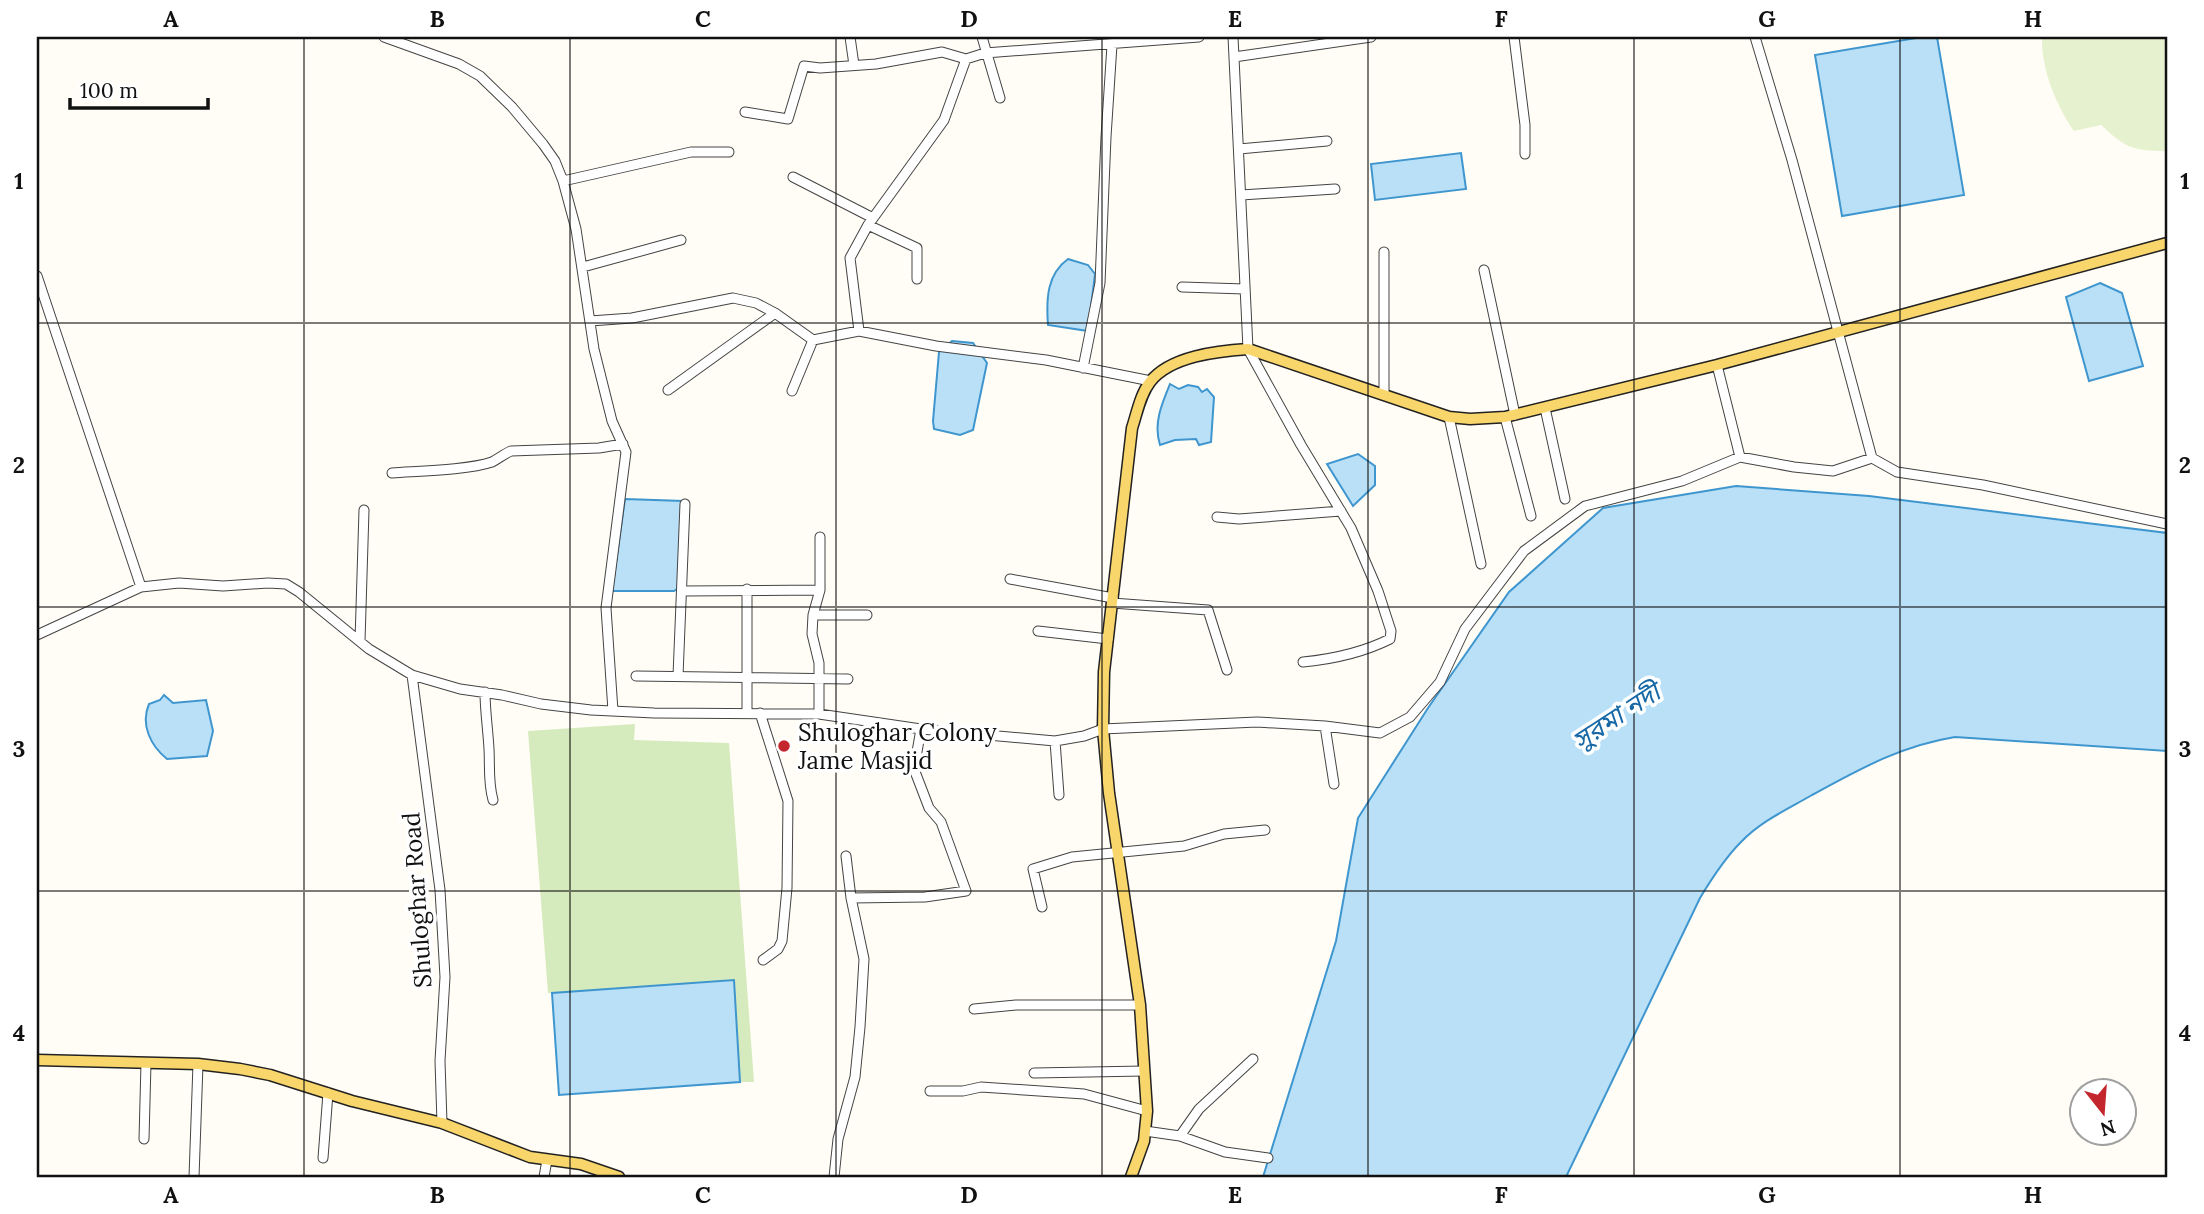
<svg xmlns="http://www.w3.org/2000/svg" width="2204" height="1214" viewBox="0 0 2204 1214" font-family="Lora,'Noto Sans Bengali',serif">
  <rect width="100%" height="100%" fill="#fffdf5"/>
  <path fill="#d5ebbd" d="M635,724L634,740L729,743L754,1082H740L733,980L548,993L528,731Z"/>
  <path fill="#e6f2cf" d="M2042,37H2167V151C2132,151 2126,148 2101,125L2074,131C2056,105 2041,69 2042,37Z"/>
  <path fill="#b9e0f7" stroke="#3f96cf" stroke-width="2" d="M1922,37H1937L1964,195L1842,216L1815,55Z
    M1461,153L1466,189L1375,200L1371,164Z
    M1068,259L1088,265L1095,274L1088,331L1048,325C1046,299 1047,274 1068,259Z
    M2100,283L2122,293L2143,366L2089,381L2066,297Z
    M952,341L973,343L987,363L973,430L960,435L934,429L933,421L939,352Z
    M1170,384L1179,389L1188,385L1198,387L1202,392L1207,389L1214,397L1211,442L1199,445L1196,439L1175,440L1160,445C1153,424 1162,403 1170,384Z
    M1358,454L1375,466V485L1353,506L1327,464Z
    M1736,486L1869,496L2167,533V751L1955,737C1900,746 1860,769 1812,795C1788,809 1761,821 1741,842C1725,858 1712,878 1700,898L1566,1177H1263L1336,941L1358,818L1428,708L1509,592L1603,508Z
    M625,499L683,501L680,587L674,591H612Z
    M164,695L173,703L206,700L213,731L207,756L167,759C151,746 140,725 149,704L160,700Z
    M734,980L740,1082L559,1095L552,993Z"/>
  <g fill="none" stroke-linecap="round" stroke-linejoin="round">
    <g stroke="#444" stroke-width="11">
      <path id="minor" d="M384,37L459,64L480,76L512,107L543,144L555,161L563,181L576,229L594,349L612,421L626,452L606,608L613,711
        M850,37L854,65
        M982,37L1000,98
        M1233,37L1248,349L1301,445L1351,528L1378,591L1391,631L1390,639C1362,653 1334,659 1303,662
        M1514,37L1525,125V154
        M1755,37L1792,160L1872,458
        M1234,57L1371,37
        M745,112L788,119L804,66L820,68L876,64L942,52L966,59L985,53L1199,37
        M1239,149L1327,141
        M793,177L873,218
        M563,181L691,152H729
        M1241,195L1335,189
        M868,225L917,248V279
        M583,267L681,240
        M1484,270L1515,415
        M37,276L141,587
        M1182,287L1245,289
        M590,321L632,318L733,298L756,303L775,313L813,340
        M859,331L850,258L868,225L944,120L966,59
        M1717,365L1740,457
        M1083,368L1100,283L1106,137L1112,45
        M668,390L775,313
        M792,391L813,340L859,331L936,346L1046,360L1151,381
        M1384,394V252
        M1545,408L1565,499
        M1449,417L1481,564
        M1505,417L1531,516
        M392,473C419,471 468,470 492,462C498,459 504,454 511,451L599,448L623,444
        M1217,517L1239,519L1341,511
        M1010,579L1113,598
        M682,591L820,590
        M1112,603L1208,610L1227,670
        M813,615H867
        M1038,631L1108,639
        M37,635L141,587L179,583L223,586L268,583L286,584L299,592L369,649L412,675L460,689L502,695L541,704L591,710L654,713L819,714L921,729L1055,741L1084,736L1103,729L1257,722L1325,726L1380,733L1410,717L1440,682L1465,629L1524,551L1585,506L1682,481L1740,457L1794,467L1833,471L1872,458L1897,472L1983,485L2167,524
        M360,641L364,510
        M412,675L440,890L445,977L440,1061L442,1123
        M636,676L848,679
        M678,676L685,504
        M485,692C485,711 488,730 489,749C490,766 488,783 493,800
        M747,713V589
        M760,713L788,801L787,888L782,941L778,949L763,960
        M819,714V663L812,634L813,615L820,590V537
        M1325,726L1334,784
        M1055,741L1059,795
        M851,898L925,897L966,891L941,822L929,808L914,769L921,729
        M1042,907L1033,869L1072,857L1184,846L1224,834L1265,830
        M974,1009L1016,1005H1140
        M1034,1073L1144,1071
        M930,1091H963L981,1087L1084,1094L1147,1111
        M1145,1131L1180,1136L1225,1152L1268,1158
        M1180,1136L1199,1109L1253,1059
        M144,1139L146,1063
        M323,1158L328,1093
        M194,1177L198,1064
        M544,1177L547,1160
        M834,1177L838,1139L855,1077L860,1027L864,959L851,898L846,856"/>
    </g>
    <g stroke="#222" stroke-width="13">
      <path id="major" d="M37,1060L198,1064L240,1069L270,1075L352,1101L442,1123L530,1157L581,1164L619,1177
        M1131,1177L1144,1141L1147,1111L1140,1005L1109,793L1103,729L1104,672L1132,428C1137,413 1140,395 1150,382C1170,356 1218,351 1248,349L1449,417L1470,419L1505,417L1717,365L2167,243"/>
    </g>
    <use href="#minor" stroke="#fff" stroke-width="9"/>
    <use href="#major" stroke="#f9d66b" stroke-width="10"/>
  </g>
  <path fill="none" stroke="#111" stroke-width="2" stroke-opacity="0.55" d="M304,37V1177M570,37V1177M836,37V1177M1102,37V1177M1368,37V1177M1634,37V1177M1900,37V1177M37,323H2167M37,607H2167M37,891H2167"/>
  <circle fill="#c4262e" stroke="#fff" stroke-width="2.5" cx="784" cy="746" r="7"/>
  <g text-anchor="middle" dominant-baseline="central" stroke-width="7" stroke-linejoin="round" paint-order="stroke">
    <g font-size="24" fill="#111" stroke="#fff" text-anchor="start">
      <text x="798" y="732">Shuloghar Colony<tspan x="798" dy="28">Jame Masjid</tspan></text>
    </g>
    <g font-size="24" fill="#111" stroke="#fff">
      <text transform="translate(417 900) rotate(-94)">Shuloghar Road</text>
    </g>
    <g font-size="26" font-style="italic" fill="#1768a6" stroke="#fff">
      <text transform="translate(1616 716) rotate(-33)">সুরমা নদী</text>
    </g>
  </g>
  <rect width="2204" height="1214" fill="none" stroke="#ffffff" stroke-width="77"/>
  <g transform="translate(2103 1112) rotate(163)"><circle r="33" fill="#ffffff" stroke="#a0a0a0" stroke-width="2"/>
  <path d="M0-5L12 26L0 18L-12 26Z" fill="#c4262e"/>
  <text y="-10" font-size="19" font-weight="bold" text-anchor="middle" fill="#111111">N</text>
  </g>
  <path d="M70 98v10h138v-10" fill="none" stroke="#111111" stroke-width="3.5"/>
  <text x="80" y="98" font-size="21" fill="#111111" stroke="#ffffff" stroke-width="5" paint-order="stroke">100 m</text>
  <rect x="38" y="38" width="2128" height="1138" fill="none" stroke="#111" stroke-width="2.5"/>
  <g font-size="23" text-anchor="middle" font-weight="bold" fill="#111">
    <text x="171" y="27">A</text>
    <text x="437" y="27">B</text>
    <text x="703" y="27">C</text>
    <text x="969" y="27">D</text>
    <text x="1235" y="27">E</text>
    <text x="1501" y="27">F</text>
    <text x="1767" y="27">G</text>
    <text x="2033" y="27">H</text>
    <text x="19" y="189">1</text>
    <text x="2185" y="189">1</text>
    <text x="19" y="473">2</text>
    <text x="2185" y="473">2</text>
    <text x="19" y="757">3</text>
    <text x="2185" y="757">3</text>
    <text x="19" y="1041">4</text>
    <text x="2185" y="1041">4</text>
    <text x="171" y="1203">A</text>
    <text x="437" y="1203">B</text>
    <text x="703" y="1203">C</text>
    <text x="969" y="1203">D</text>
    <text x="1235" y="1203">E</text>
    <text x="1501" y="1203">F</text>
    <text x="1767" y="1203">G</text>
    <text x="2033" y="1203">H</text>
  </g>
</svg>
